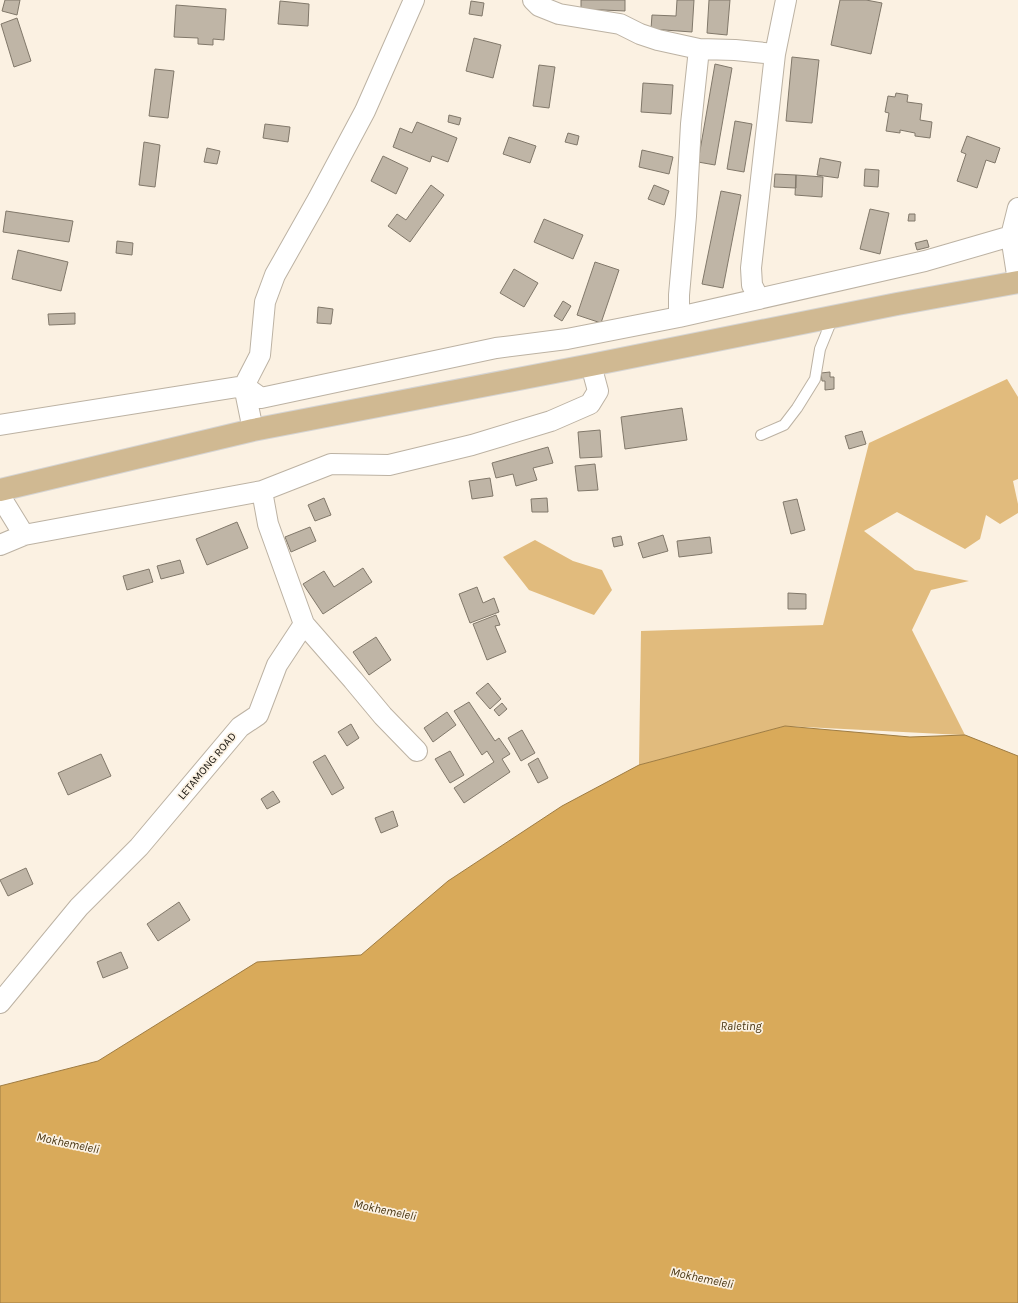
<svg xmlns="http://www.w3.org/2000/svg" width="1018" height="1303" viewBox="0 0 1018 1303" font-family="Karla,sans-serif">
  <rect width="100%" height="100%" fill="#fbf1e2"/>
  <path fill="#e1bb7d" d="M1007,379L1018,397V479L1013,481L1018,504V513L1000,524L986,515L980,539L965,549L897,512L864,531L915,570L969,581L931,590L912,630L965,735L1018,756L962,735L785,726L639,765L641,631L823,625L869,443Z
    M535,540L573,561L602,570L612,590L594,615L529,590L503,557Z"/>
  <path fill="#d9aa5a" stroke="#9e7c43" d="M785,726L910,737L965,735L1018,756V1303H0V1086L98,1061L257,962L361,955L448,881L562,806L639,765Z"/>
  <path fill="#bfb5a6" stroke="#81786a" d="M5,0H20L17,15L2,11Z
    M581,0H625V11L581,9Z
    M677,0H694L692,32L651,29L652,15L676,16Z
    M709,0H730L727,35L707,33Z
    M840,0H866L882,3L871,54L831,45Z
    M280,1L309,4L308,26L278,24Z
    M471,1L484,3L482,16L469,14Z
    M176,5L226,9L224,40L213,39V45L198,44V38L174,37Z
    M17,18L31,61L14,67L1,24Z
    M474,38L501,45L493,78L466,71Z
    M792,57L819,60L812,123L786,121Z
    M715,64L732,68L715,165L698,162Z
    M539,65L555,67L549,108L533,106Z
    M155,69L174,71L168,118L149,116Z
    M643,83L673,85L671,114L641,112Z
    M896,93L908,95L907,102L922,104L920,120L932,122L930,138L915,136V133L900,130V133L886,131L889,113L885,112L888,96L895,97Z
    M449,115L461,118L459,125L448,122Z
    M735,121L752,124L744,172L727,169Z
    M417,122L457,138L448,162L432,156L430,162L393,147L400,128L412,133Z
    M265,124L290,127L288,142L263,138Z
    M568,133L579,136L577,145L565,142Z
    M967,136L1000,148L995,163L986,160L977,188L957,181L966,154L961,152Z
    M509,137L536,146L530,163L503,154Z
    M144,142L160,145L155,187L139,185Z
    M207,148L220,151L217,164L204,162Z
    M642,150L673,157L669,174L639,167Z
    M383,156L408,168L396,194L371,181Z
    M820,158L841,162L838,178L817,175Z
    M865,169L879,170L878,187L864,186Z
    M775,174L796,175V188L774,187Z
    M796,175L823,177L822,197L795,195Z
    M431,185L444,195L410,242L388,226L397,214L406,220Z
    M654,185L669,191L664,205L648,199Z
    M721,191L741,195L723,288L702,284Z
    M870,209L889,213L880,254L860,249Z
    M6,211L73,221L69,242L3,232Z
    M909,214H915V221H908Z
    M544,219L583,235L573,259L534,242Z
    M927,240L929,247L917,250L915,243Z
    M117,241L133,243L132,255L116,253Z
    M18,250L68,262L61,291L12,279Z
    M595,262L619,270L601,323L577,315Z
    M514,269L538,283L524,307L500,293Z
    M563,301L571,306L562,321L554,316Z
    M318,307L333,309L331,324L317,323Z
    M75,313V324L49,325L48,314Z
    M830,372V377H834V389L825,390V381H822L821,373Z
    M682,408L687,440L625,449L621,417Z
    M600,430L602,457L580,458L578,432Z
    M862,431L866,444L849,449L845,436Z
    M548,447L553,463L533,468L537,480L516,486L513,474L496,478L492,463Z
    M595,464L598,490L578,491L575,466Z
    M490,478L493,496L472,499L469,481Z
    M324,498L331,515L315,521L308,505Z
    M547,498L548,512H532L531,499Z
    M797,499L805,530L791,534L783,502Z
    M237,522L248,548L207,565L196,539Z
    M310,527L316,541L291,552L285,537Z
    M663,535L668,551L643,558L638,543Z
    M621,536L623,545L614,547L612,538Z
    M710,537L712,553L679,557L677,541Z
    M180,560L184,573L161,579L157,566Z
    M363,568L372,582L323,614L303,584L324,571L334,587Z
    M149,569L153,582L127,590L123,576Z
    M477,587L483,603L494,598L499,612L470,623L459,594Z
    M788,593L806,594V609H788Z
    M496,615L500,625L495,626L506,652L487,660L473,624Z
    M376,637L391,660L369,675L353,652Z
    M488,683L501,699L490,709L476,693Z
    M469,702L495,741L499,738L510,754L502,759L510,772L464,803L454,788L494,762L487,751L482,755L454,711Z
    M502,703L507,709L499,716L494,710Z
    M447,712L456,725L433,742L424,728Z
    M351,724L359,738L347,746L338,732Z
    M522,730L535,753L521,761L508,738Z
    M450,751L464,775L450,783L435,759Z
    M101,754L111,776L68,795L58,773Z
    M325,755L344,788L332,795L313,762Z
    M538,758L548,778L538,783L528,764Z
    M273,791L280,802L267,809L261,799Z
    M393,811L398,826L381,833L375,818Z
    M26,868L33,884L8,896L0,880Z
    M179,902L190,920L158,941L147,924Z
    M121,952L128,968L103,978L97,962Z"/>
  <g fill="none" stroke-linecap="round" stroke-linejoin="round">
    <g stroke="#bcb2a3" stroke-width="12">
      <path id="service" d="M761,435L784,425L797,408L815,379L820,349L833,317"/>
    </g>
    <g stroke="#bcb2a3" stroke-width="22">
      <path id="minor" d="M533,0L539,6L559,14L620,24L640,34L658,40L699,49L735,50L775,54
        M1018,208L1011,236L1018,281
        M759,299L752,285L751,268L775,54L786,0
        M679,317V295L686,216L691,124L699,49
        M0,425L244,386L261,398L496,348L567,339L679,317L925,261L1011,236
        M253,430L244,386L260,355L265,302L275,275L318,199L365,111L414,0
        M0,496L24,535
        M0,545L24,535L262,491L331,464L389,465L472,445L551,421L590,404L598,391L591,365
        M304,624L353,680L383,716L417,751
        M0,1003L79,907L139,847L240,727L258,715L277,665L304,624L268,524L262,491"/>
    </g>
    <g stroke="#d5d4d3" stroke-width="24">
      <path id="primary" d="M0,490L253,430L591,365L897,304L1018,282"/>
    </g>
    <use href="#service" stroke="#fff" stroke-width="10"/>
    <use href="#minor" stroke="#fff" stroke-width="20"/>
    <use href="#primary" stroke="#d0b992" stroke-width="22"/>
  </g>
  <g text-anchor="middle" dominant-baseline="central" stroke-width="3.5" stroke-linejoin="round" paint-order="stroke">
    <g font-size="11" fill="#15120c" stroke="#fbf1e2">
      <text transform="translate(207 766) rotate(-50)">LETAMONG ROAD</text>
    </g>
    <g font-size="12" font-style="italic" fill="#473411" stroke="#fbf1e2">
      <text x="741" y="1026">Raleting</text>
      <text transform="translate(68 1143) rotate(12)">Mokhemeleli</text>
      <text transform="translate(385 1210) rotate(12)">Mokhemeleli</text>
      <text transform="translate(702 1278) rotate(12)">Mokhemeleli</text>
    </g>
  </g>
</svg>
